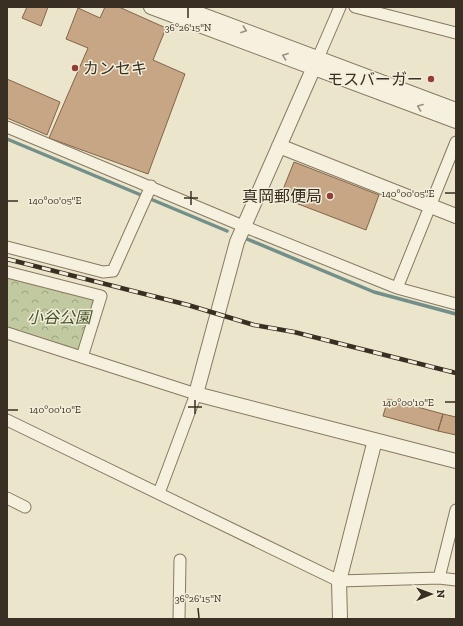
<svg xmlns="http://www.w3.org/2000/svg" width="463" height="626" viewBox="0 0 463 626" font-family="'Zilla Slab','Noto Sans JP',serif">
  <defs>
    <pattern id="park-crowns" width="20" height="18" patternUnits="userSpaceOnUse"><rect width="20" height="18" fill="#c0c9a0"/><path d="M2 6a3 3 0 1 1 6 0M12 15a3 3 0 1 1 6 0" fill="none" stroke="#9da482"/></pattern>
  </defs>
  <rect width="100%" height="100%" fill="#ebe5cb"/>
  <path fill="url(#park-crowns)" d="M9,272L101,296L82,357L7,333V280Z"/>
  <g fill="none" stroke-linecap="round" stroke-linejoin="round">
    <path stroke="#728f8a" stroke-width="3.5" d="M7,139L227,231
      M247,239L374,292L456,314"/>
  </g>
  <path fill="#c6a685" stroke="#846549" d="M27,7H48L41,26L22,18Z
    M105,7H119L166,28L153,60L185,74L148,174L49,138L88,48L66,39L78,8L100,18Z
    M7,79L60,102L47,135L7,118Z
    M294,162L379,195L366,230L280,197Z
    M388,399L443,414L438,431L383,416Z
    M443,414L456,417V435L438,431Z"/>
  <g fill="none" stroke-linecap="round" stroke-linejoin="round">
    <g stroke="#877861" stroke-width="13">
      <path id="minor" d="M355,7L456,33
        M318,58L340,7
        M7,127L243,226L397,288L456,304
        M7,247L103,272L113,271L151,186
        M7,272L101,296L82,357
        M397,288L456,142
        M7,333L196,394L159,493
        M7,420L339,581L439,578L456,580
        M7,498L25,507
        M439,578L456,510
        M179,619L180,560"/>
    </g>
    <g stroke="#877861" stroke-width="16">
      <path id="tertiary" d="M151,7L456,121
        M181,7L456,110
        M318,58L237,242L196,394L456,461
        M279,146L456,216
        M340,619L339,581L375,440"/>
    </g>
    <use href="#minor" stroke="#f6f1de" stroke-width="11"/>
    <use href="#tertiary" stroke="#f6f1de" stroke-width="14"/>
    <g stroke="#392f23" stroke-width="4.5">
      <path id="rail" d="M7,259L188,305L254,325L294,332L456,373"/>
    </g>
    <use href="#rail" stroke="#f3eeda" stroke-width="3" stroke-dasharray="9" stroke-linecap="butt"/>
  </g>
  <defs><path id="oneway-chevron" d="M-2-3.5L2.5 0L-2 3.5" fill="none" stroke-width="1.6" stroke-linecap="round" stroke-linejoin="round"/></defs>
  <g stroke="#989080">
    <use href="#oneway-chevron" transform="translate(244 30) rotate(20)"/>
    <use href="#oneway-chevron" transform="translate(285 56) rotate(-160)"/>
    <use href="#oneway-chevron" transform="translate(420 107) rotate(-159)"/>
  </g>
  <path fill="none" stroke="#392f23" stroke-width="1.5" d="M188,8V18M191,191V205M445,193H455M184,198H198M8,201H18M195,400V414M445,402H455M188,407H202M8,410H18M198,608L199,618"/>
  <g fill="#913e36" stroke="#f3eeda" stroke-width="1.5">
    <circle cx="75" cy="68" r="4"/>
    <circle cx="431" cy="79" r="4"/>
    <circle cx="330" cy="196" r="4"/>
  </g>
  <g text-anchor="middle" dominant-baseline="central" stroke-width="3" stroke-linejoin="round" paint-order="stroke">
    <g font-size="16" fill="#392f23" stroke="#f3eeda" text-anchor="end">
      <text x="83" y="68" text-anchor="start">カンセキ</text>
      <text x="423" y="79">モスバーガー</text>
      <text x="322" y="196">真岡郵便局</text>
    </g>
    <g font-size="16" font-style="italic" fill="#46542b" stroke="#f3eeda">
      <text x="59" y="317">小谷公園</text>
    </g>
  </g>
  <g font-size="10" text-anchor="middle" fill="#392f23" stroke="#f3eeda" stroke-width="3" stroke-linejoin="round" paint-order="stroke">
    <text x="188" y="31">36°26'15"N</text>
    <text x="408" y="197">140°00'05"E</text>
    <text x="55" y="204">140°00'05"E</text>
    <text x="408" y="406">140°00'10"E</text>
    <text x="55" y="413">140°00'10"E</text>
    <text x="198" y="602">36°26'15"N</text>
  </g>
  <rect width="463" height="626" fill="none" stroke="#392f23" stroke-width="16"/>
  <g transform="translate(431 594) rotate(89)" stroke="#f3eeda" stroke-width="3" paint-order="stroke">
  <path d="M0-3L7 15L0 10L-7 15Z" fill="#392f23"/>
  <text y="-6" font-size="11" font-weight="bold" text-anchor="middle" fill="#392f23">N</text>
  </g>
</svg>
